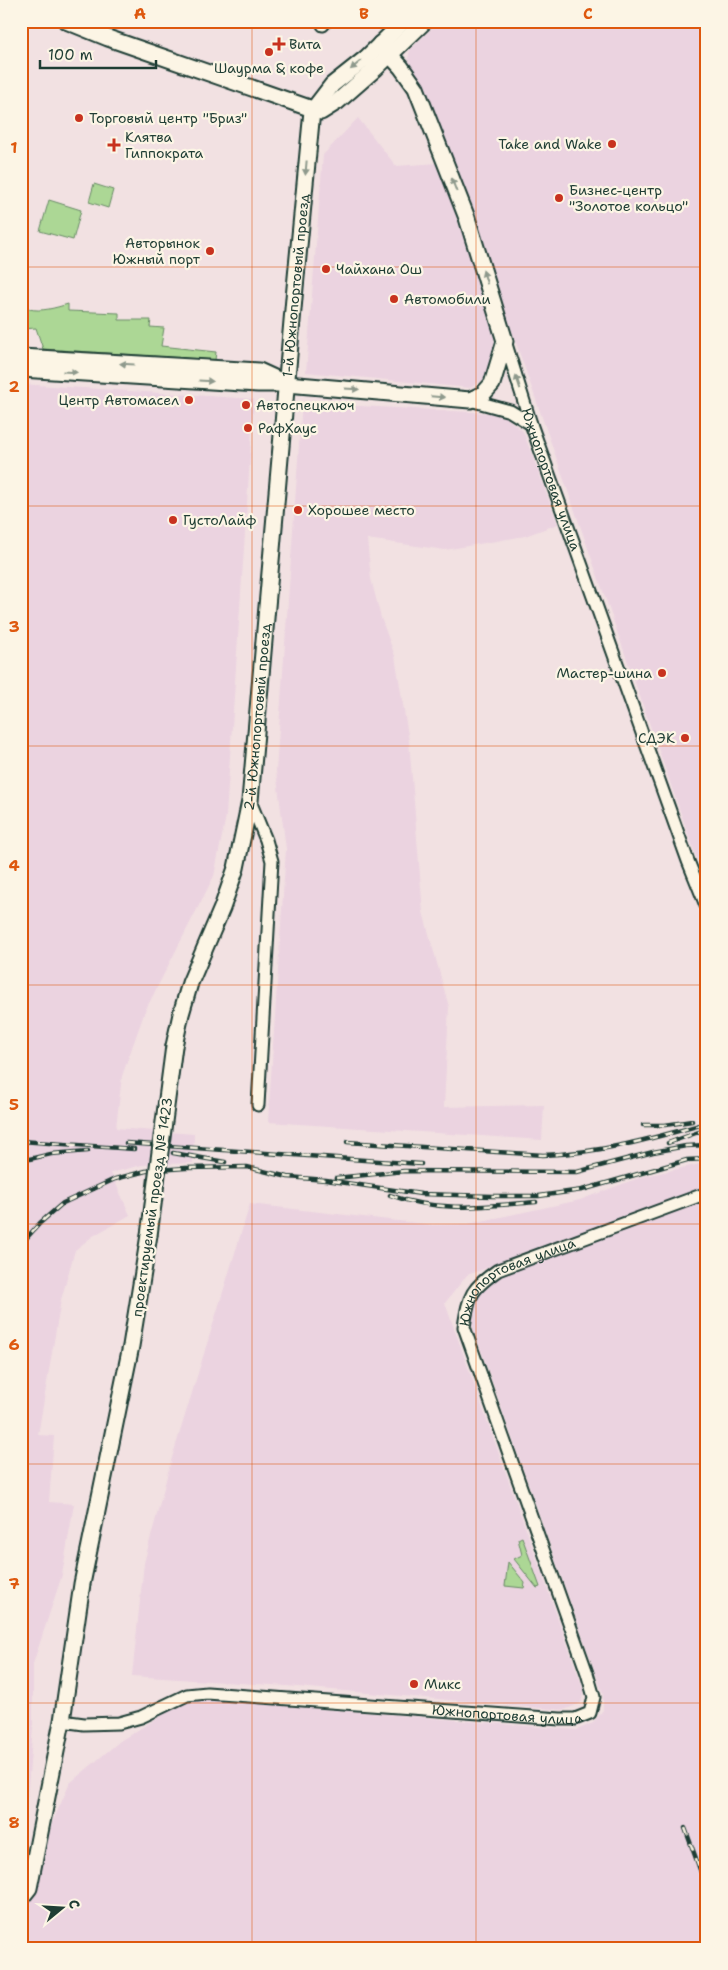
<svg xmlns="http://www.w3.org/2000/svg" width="728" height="1970" viewBox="0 0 728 1970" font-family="'Shantell Sans',sans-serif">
  <rect width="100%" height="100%" fill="#f2e1e2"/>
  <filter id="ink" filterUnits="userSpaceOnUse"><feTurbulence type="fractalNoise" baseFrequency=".02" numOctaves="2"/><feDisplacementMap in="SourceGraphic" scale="10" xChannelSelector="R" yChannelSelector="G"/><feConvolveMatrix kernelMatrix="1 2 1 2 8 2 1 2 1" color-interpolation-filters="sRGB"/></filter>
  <g filter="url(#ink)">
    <path fill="#ebd3e0" d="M439,21H707V888L475,226L443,141L408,59L410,50Z
      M358,118L396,166L438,163L495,331L491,375L470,388L306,372L323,155Z
      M21,384L254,399L226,816L214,876L145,1011L122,1076L116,1128L194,1134L193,1163L142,1165L111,1173L130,1215L93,1236L75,1250L61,1300L38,1435L54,1436L49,1502L74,1504L62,1575L33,1664V1727L21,1872Z
      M302,403L490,413L505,417L523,431L558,524L525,536L445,550L367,539L371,579L381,618L395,656L409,741L423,912L449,1007L444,1107L544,1105L542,1140L268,1122L286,849L276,771Z
      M700,1164H707V1189L467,1275L445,1303L584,1691L581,1703L564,1710L286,1686L132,1676L144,1563L171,1461L250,1204L433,1225L468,1224L580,1200L641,1177Z
      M707,1199V1949H21V1912L30,1904L52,1823L70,1783L120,1741L190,1698L577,1730L593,1723L603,1710V1694L471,1322L480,1292L501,1275Z"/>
    <path fill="#acd795" stroke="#668a64" d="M94,184L113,190L108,208L89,202Z
      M49,200L81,210L73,240L40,231Z
      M23,299L29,309C41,312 55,308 68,304V311L119,313V320H151L150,327L164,328L161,346L216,352L215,360L43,349L36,328L22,329Z
      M522,1537L540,1587L537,1588L514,1559L522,1555L518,1539Z
      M508,1562L525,1583L524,1588L505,1586Z"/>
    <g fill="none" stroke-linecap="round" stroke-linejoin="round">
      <g stroke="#1f3d34" stroke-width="15">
        <g id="minor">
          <path d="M323,25L326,21"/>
          <path id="s1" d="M505,341L531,424L688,861L707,908"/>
          <path d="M470,400L510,411L531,424"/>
          <path d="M250,801L266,840L272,861L258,1105"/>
          <path id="s2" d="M62,1721L84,1724L119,1723L141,1717L187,1695L207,1693L560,1719H575L590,1713L594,1697L587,1673L464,1327C469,1294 471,1289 498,1270L707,1193"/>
        </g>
      </g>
      <g stroke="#1f3d34" stroke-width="19">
        <g id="major">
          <path d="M66,21L108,38L321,112L337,102L376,68L425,21"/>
          <path d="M21,357L259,371L283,382"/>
          <path d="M21,369L258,384H287L470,400L483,394L492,384L505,341L467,218L416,88L401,67L380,44"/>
          <path id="s3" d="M174,1046L181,1014L190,983L222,908L236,868L250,801L294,298L312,111L332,85L366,58L404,21"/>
          <path d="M21,1898L29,1888L62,1721L82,1584L131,1346L149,1235"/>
        </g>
      </g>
      <use href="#minor" stroke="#fcf5e5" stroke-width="11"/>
      <use href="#major" stroke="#fcf5e5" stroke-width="15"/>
      <g stroke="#1f3d34" stroke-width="4.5">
        <path id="rail" d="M643,1125H665L692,1121
          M21,1141L134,1149
          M347,1142L543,1155C601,1153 651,1139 707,1123
          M126,1143L421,1164
          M668,1143L707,1129
          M173,1153L225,1162
          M21,1161L51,1154L88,1151
          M336,1178L404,1171L577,1172L653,1152L686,1146L707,1145
          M390,1195C437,1213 487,1206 536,1202
          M21,1244L40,1223L63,1203L115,1179L146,1171L185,1168L247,1167L288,1177L326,1180L421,1194L492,1196H539L582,1190L687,1160L707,1159
          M685,1828L707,1889"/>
      </g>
      <use href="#rail" stroke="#fcf5e5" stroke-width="2.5" stroke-dasharray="8" stroke-linecap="butt"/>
      <g stroke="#1f3d34" stroke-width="19" stroke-linecap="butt">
        <path id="major-bridge" d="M149,1235L174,1046"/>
      </g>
      <use href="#major-bridge" stroke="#fcf5e5" stroke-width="15"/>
    </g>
    <defs><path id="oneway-solid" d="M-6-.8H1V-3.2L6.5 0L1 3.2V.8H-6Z" transform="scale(1.25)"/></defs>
    <g fill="#8e998c">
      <use href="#oneway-solid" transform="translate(356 65) rotate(140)"/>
      <use href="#oneway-solid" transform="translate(306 168) rotate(95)"/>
      <use href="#oneway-solid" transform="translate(454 185) rotate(-111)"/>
      <use href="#oneway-solid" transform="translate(485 277) rotate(-107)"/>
      <use href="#oneway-solid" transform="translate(127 364) rotate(-176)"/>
      <use href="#oneway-solid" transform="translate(70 372) rotate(4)"/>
      <use href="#oneway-solid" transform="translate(206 381) rotate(3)"/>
      <use href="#oneway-solid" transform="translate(518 382) rotate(-108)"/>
      <use href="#oneway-solid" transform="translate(352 389) rotate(3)"/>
      <use href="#oneway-solid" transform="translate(438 397) rotate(5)"/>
    </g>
  </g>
  <path fill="none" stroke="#de580e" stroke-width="1" stroke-opacity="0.55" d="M252,21V1949M476,21V1949M21,267H707M21,506H707M21,746H707M21,985H707M21,1224H707M21,1464H707M21,1703H707"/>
  <g fill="#c8321e" stroke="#fcf5e5" stroke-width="2">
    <path d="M276.5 36.5h5v5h5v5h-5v5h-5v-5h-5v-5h5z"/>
    <circle cx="269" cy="52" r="5"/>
    <circle cx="79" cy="118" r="5"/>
    <circle cx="612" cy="144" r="5"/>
    <path d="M111.5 137.5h5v5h5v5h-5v5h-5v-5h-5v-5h5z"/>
    <circle cx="559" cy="198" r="5"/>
    <circle cx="210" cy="251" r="5"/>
    <circle cx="326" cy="269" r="5"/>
    <circle cx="394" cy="299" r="5"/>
    <circle cx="189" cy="400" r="5"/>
    <circle cx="246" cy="405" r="5"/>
    <circle cx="248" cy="428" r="5"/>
    <circle cx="298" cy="510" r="5"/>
    <circle cx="173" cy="520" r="5"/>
    <circle cx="662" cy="673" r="5"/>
    <circle cx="685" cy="738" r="5"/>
    <circle cx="414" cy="1684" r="5"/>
  </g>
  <g text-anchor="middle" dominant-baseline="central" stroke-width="4.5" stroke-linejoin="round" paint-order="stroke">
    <g font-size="14" fill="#1f3d34" stroke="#fcf5e5" text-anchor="start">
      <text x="289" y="44">Вита</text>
      <text x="269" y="68" text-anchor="middle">Шаурма &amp; кофе</text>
      <text x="89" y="118">Торговый центр "Бриз"</text>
      <text x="125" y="137">Клятва<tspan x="125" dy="16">Гиппократа</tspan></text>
      <text x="602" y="144" text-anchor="end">Take and Wake</text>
      <text x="569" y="190">Бизнес-центр<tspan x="569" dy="16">"Золотое кольцо"</tspan></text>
      <text x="200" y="243" text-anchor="end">Авторынок<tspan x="200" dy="16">Южный порт</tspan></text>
      <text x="336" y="269">Чайхана Ош</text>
      <text x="404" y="299">Автомобили</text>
      <text x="179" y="400" text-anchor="end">Центр Автомасел</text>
      <text x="256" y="405">Автоспецключ</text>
      <text x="258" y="428">РафХаус</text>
      <text x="308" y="510">Хорошее место</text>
      <text x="183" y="520">ГустоЛайф</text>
      <text x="652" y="673" text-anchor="end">Мастер-шина</text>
      <text x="675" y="738" text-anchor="end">СДЭК</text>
      <text x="424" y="1684">Микс</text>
    </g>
    <g font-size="14" fill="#1f3d34" stroke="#fcf5e5">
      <text stroke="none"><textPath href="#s3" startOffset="775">1-й Южнопортовый проезд</textPath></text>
      <text stroke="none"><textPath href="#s1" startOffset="146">Южнопортовая улица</textPath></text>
      <text stroke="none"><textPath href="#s3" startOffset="342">2-й Южнопортовый проезд</textPath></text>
      <text transform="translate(152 1207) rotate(-82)">проектируемый проезд № 1423</text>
      <text stroke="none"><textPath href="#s2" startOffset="1021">Южнопортовая улица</textPath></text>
      <text stroke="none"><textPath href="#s2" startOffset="452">Южнопортовая улица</textPath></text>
    </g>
  </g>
  <rect width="728" height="1970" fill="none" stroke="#fcf5e5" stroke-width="55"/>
  <g transform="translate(62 1908) rotate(72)" stroke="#fcf5e5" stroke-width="4" paint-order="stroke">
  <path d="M0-4L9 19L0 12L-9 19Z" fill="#1f3d34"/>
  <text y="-8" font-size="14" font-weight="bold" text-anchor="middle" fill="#1f3d34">С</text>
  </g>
  <path d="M40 60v8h116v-8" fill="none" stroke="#1f3d34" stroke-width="2.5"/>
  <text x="48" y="60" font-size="15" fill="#1f3d34" stroke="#fcf5e5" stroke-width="4" paint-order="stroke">100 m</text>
  <rect x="28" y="28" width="672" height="1914" fill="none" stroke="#de580e" stroke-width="2"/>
  <g font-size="16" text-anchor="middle" font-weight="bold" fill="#de580e">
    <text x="140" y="19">A</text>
    <text x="364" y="19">B</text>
    <text x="588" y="19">C</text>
    <text x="14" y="153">1</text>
    <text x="14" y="392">2</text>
    <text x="14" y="632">3</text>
    <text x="14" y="871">4</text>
    <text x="14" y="1110">5</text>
    <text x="14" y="1350">6</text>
    <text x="14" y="1589">7</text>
    <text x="14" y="1828">8</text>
  </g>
</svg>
